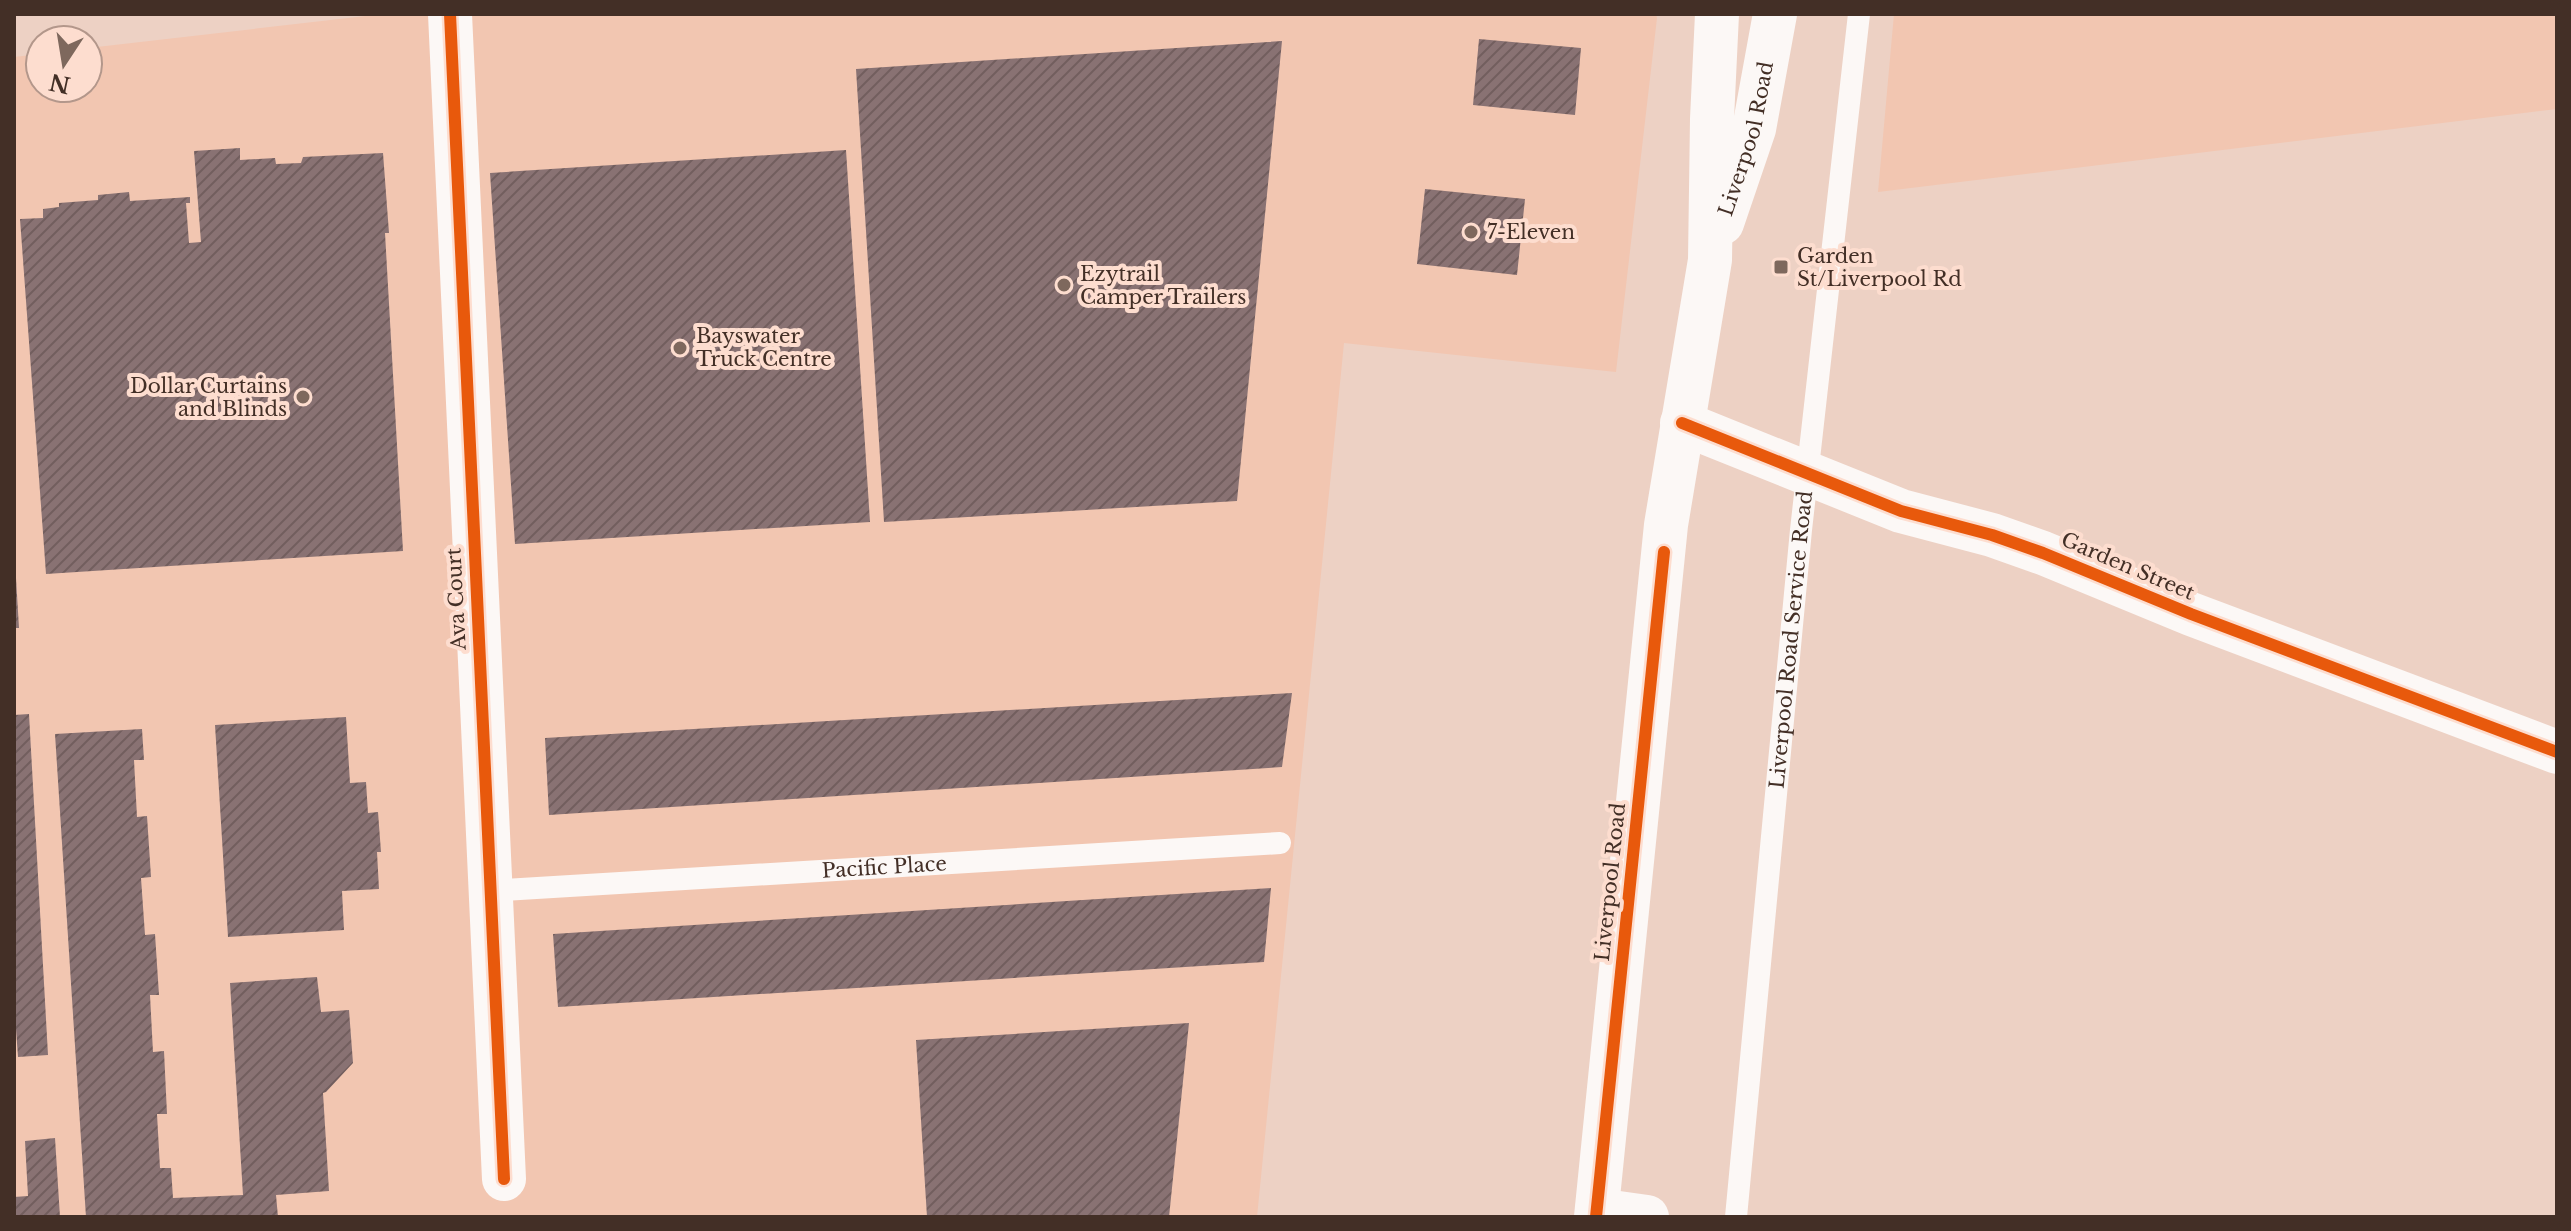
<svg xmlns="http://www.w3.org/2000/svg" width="2571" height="1231" viewBox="0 0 2571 1231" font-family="'Libre Baskerville',serif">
  <defs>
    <pattern id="building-hatch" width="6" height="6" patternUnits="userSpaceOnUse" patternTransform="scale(2)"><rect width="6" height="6" fill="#897273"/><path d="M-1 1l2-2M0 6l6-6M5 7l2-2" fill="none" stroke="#725e5e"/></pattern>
  </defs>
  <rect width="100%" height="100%" fill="#edd1c4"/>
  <path fill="#f2c6b1" d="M383,14H1656L1657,18L1616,372L1344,343L1257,1217H14V57L40,54V88H88V48Z
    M1894,14H2557V109L1878,192Z"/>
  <path fill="url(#building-hatch)" d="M1479,39L1581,48L1575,115L1473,105Z
    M1282,41L1237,501L884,522L856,69Z
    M240,148V160L275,158L276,164L301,163L303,157L383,153L389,233H385L403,551L46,574L20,219L43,218V209L59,207V203L98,200V195L129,192L130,201L190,197V203H186L189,243L201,242L194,151Z
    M846,150L870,522L515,544L490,173Z
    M1425,189L1525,199L1517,275L1417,264Z
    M14,578H16L19,628H14Z
    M1292,693L1282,767L549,815L545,738Z
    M29,714L48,1055L18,1057L14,1002V715Z
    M346,717L350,783L366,782L368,813L378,812L381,852H377L379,889L342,891L344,930L228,937L215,725Z
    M142,729L144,760H134L137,817L147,816L151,877L141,878L145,935L155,934L159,995H150L153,1052L164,1051L167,1114H157L160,1168H171L173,1198L243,1195L230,983L317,977L321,1012L349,1010L353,1063L326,1092L323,1093L329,1191L276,1195L278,1217H86L55,734Z
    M1271,888L1264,962L558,1007L553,934Z
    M1189,1023L1169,1217H927L916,1040Z
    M55,1138L60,1217H14V1197L28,1196L25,1141Z"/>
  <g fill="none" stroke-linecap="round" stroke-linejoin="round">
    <g stroke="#fcf8f6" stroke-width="22">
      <path id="s1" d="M489,891L1280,843"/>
      <path id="s2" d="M1736,1217L1801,530L1859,14"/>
    </g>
    <path stroke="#fcf8f6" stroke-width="44" d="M450,14L504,1179
      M1682,423L1901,511L1992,535L2043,553L2191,614L2557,752
      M1597,1210L1647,1217"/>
    <g stroke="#fcf8f6" stroke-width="44">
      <path id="s3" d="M1722,223L1754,129L1775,14"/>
      <path d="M1596,1217L1666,525L1710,260L1712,119L1717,14"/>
    </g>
    <g stroke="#fdddcf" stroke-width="17">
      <path id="cycleway" d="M450,14L504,1179
        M1682,423L1901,511L1992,535L2043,553L2191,614L2557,752
        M1596,1217L1664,552"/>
    </g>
    <use href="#cycleway" stroke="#e8590c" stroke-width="12"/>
  </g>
  <g fill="#7e685d" stroke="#fdddcf" stroke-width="3">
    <circle cx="1471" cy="232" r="8"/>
    <rect x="1773" y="259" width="16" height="16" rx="4"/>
    <circle cx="1064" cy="285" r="8"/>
    <circle cx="680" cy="348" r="8"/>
    <circle cx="303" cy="397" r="8"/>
  </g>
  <g text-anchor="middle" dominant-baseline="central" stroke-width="8" stroke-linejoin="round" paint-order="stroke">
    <g font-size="20" fill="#432f26" stroke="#fdddcf">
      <text stroke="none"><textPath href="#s3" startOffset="88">Liverpool Road</textPath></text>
      <text transform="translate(2128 566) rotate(23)">Garden Street</text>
      <text transform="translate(456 599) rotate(-93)">Ava Court</text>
      <text stroke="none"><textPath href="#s2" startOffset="580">Liverpool Road Service Road</textPath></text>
      <text stroke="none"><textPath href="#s1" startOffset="396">Pacific Place</textPath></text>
      <text transform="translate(1610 882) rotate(-84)">Liverpool Road</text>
    </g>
    <g font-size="20" fill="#432f26" stroke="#fdddcf" text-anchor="start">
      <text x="1487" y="232">7-Eleven</text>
      <text x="1797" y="256">Garden<tspan x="1797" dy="23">St/Liverpool Rd</tspan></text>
      <text x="1080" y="274">Ezytrail<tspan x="1080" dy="23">Camper Trailers</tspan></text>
      <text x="696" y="336">Bayswater<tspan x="696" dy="23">Truck Centre</tspan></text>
      <text x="287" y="386" text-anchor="end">Dollar Curtains<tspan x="287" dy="23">and Blinds</tspan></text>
    </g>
  </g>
  <rect width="2571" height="1231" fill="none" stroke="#432f26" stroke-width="32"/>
  <g transform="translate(64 64) rotate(192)"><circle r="38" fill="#fdddcf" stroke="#b3978b" stroke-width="2"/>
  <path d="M0-6L14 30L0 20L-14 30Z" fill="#7e685d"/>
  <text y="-12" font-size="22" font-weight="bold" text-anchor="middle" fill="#432f26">N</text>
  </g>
</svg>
